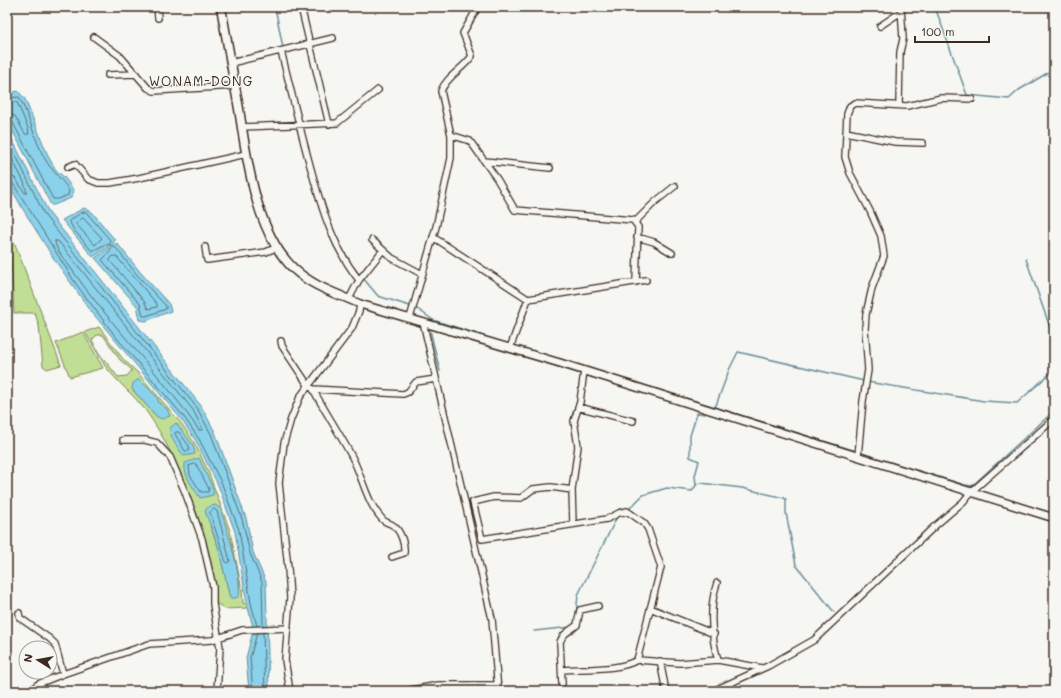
<svg xmlns="http://www.w3.org/2000/svg" width="1061" height="698" viewBox="0 0 1061 698" font-family="Mali,sans-serif">
  <rect width="100%" height="100%" fill="#f6f6f2"/>
  <filter id="ink" filterUnits="userSpaceOnUse"><feTurbulence type="fractalNoise" baseFrequency=".025" numOctaves="2"/><feDisplacementMap in="SourceGraphic" scale="8" xChannelSelector="R" yChannelSelector="G"/><feConvolveMatrix kernelMatrix="1 2 1 2 8 2 1 2 1" color-interpolation-filters="sRGB"/></filter>
  <g filter="url(#ink)">
    <path fill="#c1de95" stroke="#7e845a" fill-rule="evenodd" d="M11,241L15,244L61,365L47,369L43,366L39,326L35,313H14L11,257L8,245Z
      M99,327L123,359L138,373L181,423L195,444L208,471L230,531L242,590L243,603L247,604L248,608L225,609L216,603C216,549 178,455 146,411C134,395 117,382 105,366C98,355 92,343 85,332ZM97,335H103L120,360L132,370L127,376L118,377L99,353L92,340ZM139,379L157,397L159,403L167,409L157,417L132,389ZM210,526L231,546L240,588L230,598L218,546Z
      M83,332L103,368L70,377L56,343Z"/>
    <path fill="#8ad2eb" stroke="#6a8f99" d="M18,91L25,99L49,158L56,170L65,178L74,191L71,198L54,205H51L7,120V94Z
      M7,129L49,213L201,406L215,432L246,518L253,552L266,582L269,691H249L246,658L252,635L253,627L247,604L235,532L218,485L196,441L181,419L90,310L54,259L24,211L7,181Z
      M84,208L92,212L115,240L113,244L93,257L62,220Z
      M117,243L141,273L169,304L171,311L146,321L140,320L137,306L95,258Z
      M139,379L157,397L159,403L167,409L170,416L162,419L157,417L132,389L133,383Z
      M176,423L193,445L195,454L184,456C178,448 170,439 170,428Z
      M199,458L214,491L213,495L200,498C193,486 183,476 185,463Z
      M215,505L220,508C227,529 242,576 239,596L236,598H230L218,546L205,511L208,507Z"/>
    <g fill="none" stroke-linecap="round" stroke-linejoin="round">
      <path stroke="#5b6d70" stroke-width="1" d="M7,98L19,97C30,117 34,139 45,159C52,172 63,179 69,191L68,195L59,199H53L12,121L7,119
        M7,103L17,102L28,128L29,134H25L15,116L7,114
        M7,137L45,216L197,408L211,434L242,519L250,553L262,582L263,625
        M7,149L24,182L27,193H25L15,178L7,175
        M7,180L12,182L76,284L116,337L184,417L199,439L222,484L239,530L251,603L257,626
        M86,212L110,240V245H104L92,251L74,230L69,221L81,213Z
        M83,218L102,238L95,245L76,224Z
        M55,241H58L71,257L193,410L202,428V430H199C160,373 110,325 70,267C65,260 55,249 55,241Z
        M112,246L116,248L138,276L166,306V309L146,316H143L140,304L102,260L110,252Z
        M113,256H116L157,304V307L148,309L144,301L110,261Z
        M176,432H179L189,446V451H185L175,434Z
        M196,464L209,489L208,492H201L190,475L189,466Z
        M214,509L217,511L230,561L228,563L226,562L210,513Z
        M263,633L265,691
        M253,691L250,658L257,633"/>
      <path stroke="#6a8f99" stroke-width="1.5" d="M275,7L283,48
        M935,7L967,95L1009,99L1019,90L1054,69
        M1026,259L1054,339
        M363,278L378,296L416,308L433,320L551,357
        M432,329L430,330L440,371
        M474,341L581,374
        M585,367L856,451
        M585,375L942,486
        M867,382L984,401L1017,403L1054,370
        M715,408L729,370L738,352L864,381
        M860,453L965,485L972,486L1054,411
        M696,485L695,476L699,461L690,457V436L697,413L705,414
        M628,510L643,495L667,488L692,491L697,484L701,483L742,488L784,498L786,499V513L796,565L834,612
        M576,615L578,595L617,517
        M534,631L572,627"/>
      <g stroke="#3b2a1e" stroke-width="8">
        <path id="minor" d="M157,7L158,18
          M301,7L329,124
          M880,26L901,12
          M94,37L120,56L148,88L154,91L235,86
          M281,51C291,90 300,130 311,169C322,210 333,247 359,280
          M231,63L333,38
          M108,75L136,74
          M899,105L900,52L903,39L901,7
          M242,127L337,123L378,90
          M846,132L895,142L923,143
          M451,135L470,141L497,179L515,210L633,220L638,227L636,282
          M485,161L550,168
          M68,167L75,164L88,179L98,183H110L139,178L246,154
          M635,222L655,202L675,186
          M433,237L528,299L646,280
          M637,237L654,242L672,253
          M372,240L392,258L422,274
          M205,247L207,260L266,252L278,247
          M349,299L359,280L383,250
          M410,318L436,227L451,158V135L441,91C447,76 463,69 472,56L463,33L478,7
          M423,322L492,619L498,691
          M281,341L282,346L308,385L313,389C325,412 340,434 352,457C363,478 366,502 383,520C386,523 391,523 394,526C401,532 405,544 404,553L392,557
          M510,348L528,299
          M313,389L403,394L408,392L416,382L436,379
          M578,407L633,421
          M123,440H145L157,443L170,457L185,492L202,539L213,587V604L220,648L217,691
          M858,456L863,401L868,370L865,329L866,314L872,288L884,256L881,236L870,211L850,173L845,157L847,114L850,106L855,103L907,106L941,98L972,99
          M572,490L551,487L533,489L521,498L494,497L473,502L482,539L607,519L619,513L627,511L644,523L648,529L661,567L637,660L680,663L718,660L762,668
          M573,523L572,490L578,446L574,421L580,402L584,371
          M717,583C709,606 711,637 718,660
          M650,608L714,634
          M19,613L20,618L50,639L55,644L63,674L149,644L212,640L242,630L288,628
          M660,661L666,691
          M562,670C583,668 619,671 637,660
          M562,684L560,642C564,632 569,632 577,625L580,610L598,606
          M30,691L38,684L63,674
          M290,691L285,660L290,598L288,568L279,483L284,443L291,419L300,397L352,328L359,311L360,304
          M405,691L439,685H498
          M713,691L768,666L814,640L936,525L963,502L971,492L1054,419"/>
      </g>
      <g stroke="#3b2a1e" stroke-width="10">
        <path id="tertiary" d="M341,296L360,304L560,363L1054,518"/>
      </g>
      <g stroke="#3b2a1e" stroke-width="11">
        <path id="secondary" d="M221,7C227,41 233,75 239,109C247,159 255,232 294,269C308,282 324,289 341,296"/>
      </g>
      <use href="#minor" stroke="#f6f6f2" stroke-width="5.5"/>
      <use href="#tertiary" stroke="#f6f6f2" stroke-width="7"/>
      <use href="#secondary" stroke="#f6f6f2" stroke-width="8"/>
    </g>
  </g>
  <g text-anchor="middle" dominant-baseline="central" stroke-width="3" stroke-linejoin="round" paint-order="stroke">
    <g font-size="13" letter-spacing="1" fill="#3b2a1e" stroke="#f6f6f2">
      <text x="201" y="80">WONAM-DONG</text>
    </g>
  </g>
  <rect width="1061" height="698" fill="none" stroke="#f6f6f2" stroke-width="24"/>
  <rect x="12" y="12" width="1037" height="674" fill="none" stroke="#3b2a1e" stroke-width="1.5" filter="url(#ink)"/>
  <g transform="translate(38 660) rotate(281)"><circle r="19" fill="#f6f6f2" stroke="#aba49d"/>
  <path d="M0-3L7 15L0 10L-7 15Z" fill="#3b2a1e"/>
  <text y="-6" font-size="11" font-weight="bold" text-anchor="middle" fill="#3b2a1e">N</text>
  </g>
  <path d="M915 36v6h74v-6" fill="none" stroke="#3b2a1e" stroke-width="2"/>
  <text x="921" y="36" font-size="12" fill="#3b2a1e" stroke="#f6f6f2" stroke-width="3" paint-order="stroke">100 m</text>
</svg>
